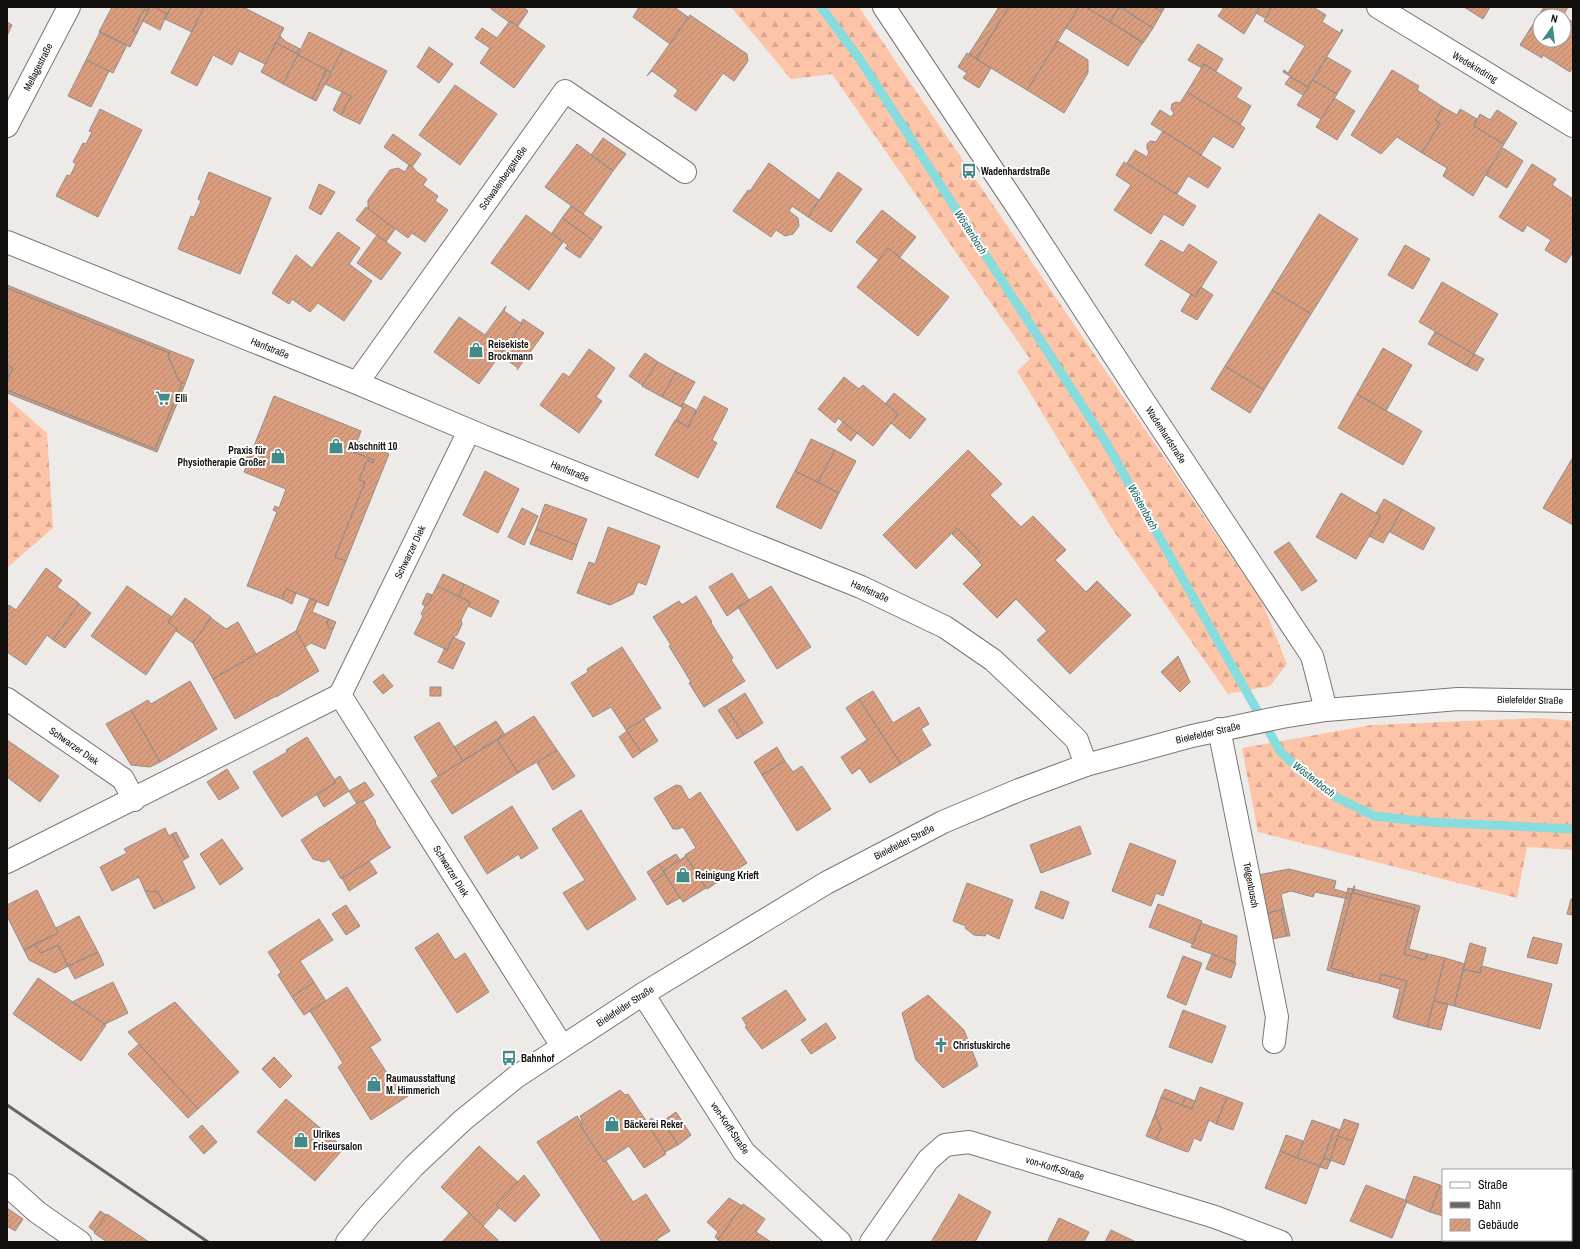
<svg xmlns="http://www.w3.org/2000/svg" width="1580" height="1249" viewBox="0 0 1580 1249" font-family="'Archivo Narrow',sans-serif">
  <defs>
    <pattern id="forest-firs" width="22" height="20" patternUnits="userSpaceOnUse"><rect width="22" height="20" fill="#fdc4a7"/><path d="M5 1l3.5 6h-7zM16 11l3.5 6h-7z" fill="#d8a78f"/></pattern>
    <pattern id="building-hatch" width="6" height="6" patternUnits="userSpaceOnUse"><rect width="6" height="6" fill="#da9e7f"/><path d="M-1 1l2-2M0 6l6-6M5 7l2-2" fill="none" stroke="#ba876d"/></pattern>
  </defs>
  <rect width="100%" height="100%" fill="#eeeae7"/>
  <path fill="url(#forest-firs)" d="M731,7H859L1262,602L1287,664L1270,686L1228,694L1111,527L1017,371L1030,359L832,74L791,79Z
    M7,398L47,433L53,528L7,568Z
    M1540,718L1573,721V850L1527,847L1517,898L1258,832L1242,748L1372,725Z"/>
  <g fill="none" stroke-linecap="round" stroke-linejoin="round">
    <path stroke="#87dddd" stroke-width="9" d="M821,7L859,58L1105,441L1280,751L1303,773L1334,796L1374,816L1429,822L1573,829"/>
  </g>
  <path fill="url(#building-hatch)" stroke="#928d8b" d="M112,7H150L148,11L144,9L133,31L137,33L130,47L99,32Z
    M150,7H154L167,14L160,30L143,21Z
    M154,7H171L165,19H164L167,14Z
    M171,7H204L192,32L165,19Z
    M204,7H243L284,28L265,64L239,51L232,65L213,55L197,86L171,73Z
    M492,7H523L528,11L518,26L510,21L509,22L491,9Z
    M639,7H674L688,17L670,44L633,17Z
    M999,7H1009L977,59L969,54Z
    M1009,7H1079L1027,90L976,59Z
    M1079,7H1086L1143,42L1128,66L1066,28Z
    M1086,7H1119L1110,22Z
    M1119,7L1153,28L1143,43L1110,22Z
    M1121,7H1154L1162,12L1153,28Z
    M1154,7H1165L1162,12Z
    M1222,7H1260L1244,34L1218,16L1223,9Z
    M1260,7H1272L1265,18L1256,13Z
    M1272,7H1313L1326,15L1322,22L1340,33L1342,29L1343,30L1308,87L1283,72L1284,70L1288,73L1305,46L1264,21Z
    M1464,7H1490L1483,19Z
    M1544,7H1568L1563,16H1540V40H1564V17L1573,22V67L1570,72L1543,55L1542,58L1520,45Z
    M144,9L148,11L137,33L133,31Z
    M690,15L747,54L748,61L734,81L723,73L696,111L674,96L678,90L652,71L647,76Z
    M510,21L545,46L514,88L480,63L490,48L475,38L482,28L497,38Z
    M7,22L12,25L7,36Z
    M100,32L127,45L113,73L86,60Z
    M309,32L343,49L331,72L298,55Z
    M280,36L285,41L300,49L298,54L276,43Z
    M1058,41L1088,60V73L1064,113L1027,90Z
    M276,43L298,54L283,84L261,72Z
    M1198,44L1223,59L1216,71L1204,64L1202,68L1188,60Z
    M429,47L453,64L439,83L417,67Z
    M343,49L387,71L360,124L341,115L351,96L325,84Z
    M967,53L991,68L979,88L963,78L967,73L958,67Z
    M298,55L327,70L312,99L283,84Z
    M1327,57L1351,71L1337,94L1313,80Z
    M86,60L109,71L91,107L68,96Z
    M1204,64L1242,88L1236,97L1251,106L1240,125L1187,92Z
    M326,70L331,73L316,101L312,99Z
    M1392,70L1419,86L1417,90L1443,107L1435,120L1440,123L1422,153L1397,137L1381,154L1351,135Z
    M1290,77L1308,87L1303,95L1285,84Z
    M1313,80L1337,94L1321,119L1297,105Z
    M455,85L497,114L460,165L419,135Z
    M342,92L351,96L341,115L333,110Z
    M1187,92L1245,128L1233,148L1213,136L1201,155L1151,124L1160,110L1171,117L1174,113L1171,109L1172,104L1176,102L1180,103Z
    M1334,98L1355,111L1337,140L1316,127Z
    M1443,107L1457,115L1460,109L1477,119L1474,126L1504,144L1473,196L1443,176L1447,168L1422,153L1440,123L1435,120Z
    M100,109L142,130L98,217L56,196L67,175L70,176L76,164L73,162L83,143L86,144L92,132L89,131Z
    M1497,110L1517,123L1504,144L1474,126L1480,114L1490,120Z
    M1163,131L1221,168L1208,188L1188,176L1177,194H1176L1127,163L1135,150L1147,157L1149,152L1147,149V144L1150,141L1156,142Z
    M393,134L421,154L412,167L384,147Z
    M603,138L626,154L613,171L591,155Z
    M577,144L613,171L583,214L545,187Z
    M1503,148L1523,161L1507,188L1486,175Z
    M1124,162L1196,206L1183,226L1164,214L1151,234L1114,210L1131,185L1116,175Z
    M769,163L819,200L808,217L792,206L789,211L798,218L799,226L793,234L785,236L776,230L771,237L733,211L748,190L750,191Z
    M1532,164L1556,179L1552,185L1573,199V252L1566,263L1545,250L1551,240L1527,225L1523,232L1499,217Z
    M409,165L412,166L417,172L427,179L423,185L438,196L435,201L448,210L425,242L412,233L408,238L368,209V200L390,170L398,168L405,172Z
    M209,172L271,198L240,274L178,249L191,216L194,217L201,201L198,199Z
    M838,172L862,189L831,232L808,217Z
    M319,184L335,192L321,215L309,208Z
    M571,206L602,227L593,240L562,218Z
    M366,207L395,229L386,242L356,220Z
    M882,210L916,237L900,257L888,248L879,260L856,242Z
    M1319,214L1358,239L1311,314L1272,290Z
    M526,215L563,242L529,290L491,263Z
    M562,218L593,240L580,258L565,248L568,245L552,233Z
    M338,232L360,248L349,264L372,281L344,321L318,303L310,312L292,299L289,304L272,293L296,255L312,268Z
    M377,235L401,253L381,280L357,263Z
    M1161,240L1183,253L1189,244L1217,262L1195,297L1145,265Z
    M1405,245L1430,259L1413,289L1388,275Z
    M888,248L949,297L918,336L857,287Z
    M1442,282L1498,314L1474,354L1419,322Z
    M7,285L171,351L169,353L7,288Z
    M1201,287L1213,295L1197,320L1181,311L1191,294L1195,297Z
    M7,288L169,353L168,356L179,381L182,383L155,449L7,390V381L13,368L7,365Z
    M1272,290L1311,314L1264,390L1225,366Z
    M506,306L504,311L522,324L479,384L434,352L459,317L485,335Z
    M523,319L544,333L517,370L518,368L500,355L522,324L521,323Z
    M1435,332L1474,354L1467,366L1428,344Z
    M1383,348L1412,365L1386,411L1357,394Z
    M589,349L615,368L596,397L602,401L579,433L540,405L563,373L569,377Z
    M171,351L194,360L185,384L179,381L168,356Z
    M645,353L658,362L642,385L629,376Z
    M1474,354L1484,359L1477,371L1467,366Z
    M658,362L676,372L662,397L642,386Z
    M7,365L13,368L7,381L9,369H7Z
    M1225,366L1264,390L1250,413L1211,389Z
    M676,372L695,382L681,407L662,397Z
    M844,377L859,389L863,385L898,414L873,446L838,418L835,423L818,409Z
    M182,383L185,384L157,452L7,393V390L155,449Z
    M894,393L926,419L910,439L891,423L898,414L886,403Z
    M1357,394L1422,431L1403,465L1338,428Z
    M274,396L361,431L353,452L374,460L373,463L367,460L359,480L365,482L335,557L346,561L328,606L286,589L282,599L247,586L277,512L273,510L275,506L279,508L286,489L244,472L249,461L246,459L248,455L250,456Z
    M704,396L728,409L712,440L717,443L698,478L655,455L675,420L688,427Z
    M683,403L696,410L688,427L676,420L683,407H681Z
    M843,422L857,433L851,441L837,430Z
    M811,439L835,450L818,482L795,471Z
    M357,441L389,454L346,561L335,557L365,482L359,480L367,460L373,463L374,460L353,452Z
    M835,450L856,461L839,493L818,482Z
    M968,450L1002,484L990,495L1021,527L1033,516L1066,550L1055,560L1086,592L1097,581L1131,615L1070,674L1037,640L1047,631L1016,599L997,618L963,584L982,565L975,557L980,552L957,528L916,569L883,535Z
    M1573,457V525L1543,508Z
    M485,471L519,489L498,533L463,515Z
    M795,471L839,493L821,529L776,507Z
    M1341,493L1381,516L1356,559L1316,537Z
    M1384,499L1402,509L1383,543L1369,536L1381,516L1376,513Z
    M545,504L587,519L577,545L536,529Z
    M522,508L538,516L524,545L508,537Z
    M1402,509L1435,528L1423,550L1390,532Z
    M608,527L660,546L646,585L638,582L633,594L610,605L577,593L589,562L595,564Z
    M957,528L980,552L975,557L952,534Z
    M536,529L577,545L572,560L530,544Z
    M1289,542L1317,581L1302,591L1274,552Z
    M46,568L62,580L57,587L79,603L53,640L47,635L26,665L7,652V609L9,605L16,610Z
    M732,573L749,600L727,616L709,587Z
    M443,574L464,584L459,596L437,586Z
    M464,584L499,601L491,617L468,606L470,602L459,596Z
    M127,586L172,617L168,622L177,629L146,675L91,636Z
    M437,586L470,602L461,620L462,624L457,635L453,637L447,650L414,634L423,616L421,614L426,604H428Z
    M771,586L811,647L777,669L738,607Z
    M286,589L296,593L292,604L282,599Z
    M427,593L432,595L428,604L425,606L422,604Z
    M696,596L712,622L711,623L733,658L731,660L745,681L704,707L689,683L691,682L669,646L671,645L653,617L679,601L682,605Z
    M185,598L211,617L193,643L176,631L177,629L168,622Z
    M310,598L317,601L312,612L329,619L327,623L329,628L333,629L325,649L311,643L305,647L296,631Z
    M79,604L91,613L65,648L53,640Z
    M211,618L226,629L238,622L256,654L213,679L193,643Z
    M329,619L336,622L333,629L329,628L327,623Z
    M296,631L319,671L276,697V696L235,719L213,679Z
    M453,637L465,643L453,669L438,662L445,648L447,650Z
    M622,647L661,708L626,730L611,707L593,717L571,683L588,672L587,669Z
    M1178,656L1190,682L1180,692L1161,672Z
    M383,674L393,686L383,694L373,682Z
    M190,681L217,729L160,762L131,710L148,700L151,704Z
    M430,687H441V696H430Z
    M873,691L893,723L919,707L929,724L921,729L931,745L901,764L859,699Z
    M745,693L763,723L744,735L725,706Z
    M859,699L901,764L870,783L860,768L852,774L841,757L867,740L846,708Z
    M725,706L744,735L737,739L718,710Z
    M131,710L160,762L150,767L131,765L106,724Z
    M534,716L557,750L518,773L497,739Z
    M644,719L658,741L641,752L626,730Z
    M496,721L505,735L463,761L454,747Z
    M439,722L463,761L438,776L414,737Z
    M627,731L641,752L633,758L619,737Z
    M307,737L336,782L282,817L253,772L287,752L286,750Z
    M497,739L518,773L452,814L431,781Z
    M7,740L59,776L40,802L7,777Z
    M777,747L785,761L762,775L754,762Z
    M557,750L575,776L553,790L537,763Z
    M785,761L793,772L802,766L831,809L797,831L762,775Z
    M227,769L239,788L219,800L207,782Z
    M340,776L349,791L324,807L317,795L336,782L334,780Z
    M365,782L374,795L363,802L362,800L357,804L349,791Z
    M676,785L681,786L689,800L700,792L747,863L707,889L685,855L696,848L683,827L678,829H673L654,798Z
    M362,800L376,822L375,823L389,846L391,847L341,879L329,859L324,862L313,859L301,840Z
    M512,806L538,848L521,859L519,854L487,874L464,837Z
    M581,810L636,899L587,930L563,893L585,880L552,829Z
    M1080,826L1091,854L1041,873L1030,845Z
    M165,828L169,836L172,834L185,859L182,861L195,888L164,904L158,892L145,891L139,877L112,891L100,867L127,853L124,849Z
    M176,832L189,857L185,859L172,834Z
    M222,839L243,869L220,885L200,854Z
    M1130,843L1176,861L1163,896L1156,893L1151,906L1112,891Z
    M676,854L680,860L663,871L659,864Z
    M686,856L706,888L683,902L663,871Z
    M369,861L377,873L349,891L342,878Z
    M659,864L665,874L653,882L647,872Z
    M1289,869L1336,881L1334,889L1351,894L1349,899L1315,892L1313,897L1291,891L1281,894L1284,909L1267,913L1258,875Z
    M665,874L680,898L667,905L653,882Z
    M967,883L1013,900L999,939L986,933L985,936L974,935L965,928L966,926L953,921Z
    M1354,886H1355L1353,893L1415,909L1404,954L1425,960L1428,954L1445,958L1427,1027L1397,1019L1407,981L1381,974L1379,983L1353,977V974L1331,968Z
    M1348,888L1353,889L1331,968L1353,974V977L1327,970Z
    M1354,889L1420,906L1409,949L1428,954L1425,960L1404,954L1415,909L1353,893Z
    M37,890L58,933L24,950L7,916V905Z
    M145,891L158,892L164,904L154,909Z
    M1041,891L1069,902L1063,919L1035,908Z
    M1571,899H1573V915L1567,914Z
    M1158,904L1202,921L1193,944L1149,927Z
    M346,905L360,926L346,935L332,914Z
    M1284,909L1290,936H1287L1281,910Z
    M1281,910L1287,936L1272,939L1267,913Z
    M79,916L98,952L68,966L58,945L41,953L34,944L58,933L56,928Z
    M319,919L333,940L300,961L314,982L292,997L278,975L281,972L268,952Z
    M1201,923L1237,936L1235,962L1191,947Z
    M438,933L455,960L465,953L489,992L457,1013L415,948Z
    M1533,937L1562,944L1557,964L1527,957Z
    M1470,943L1486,948L1480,973L1463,969Z
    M34,944L41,953L58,945L68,966L55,973L29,960L24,950Z
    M98,952L104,965L75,979L68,966Z
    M1212,954L1236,963L1231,978L1206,969Z
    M1183,956L1202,963L1186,1005L1167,997Z
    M1445,958L1465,964L1454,1006L1434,1001Z
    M1482,966L1552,984L1540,1029L1454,1006L1463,969L1480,973Z
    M1381,974L1407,981L1397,1019L1393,1017L1400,989L1379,983Z
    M38,978L106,1025L81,1061L13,1014Z
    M113,982L128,1013L105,1024L72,1002Z
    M314,982L326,1001L304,1015L292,997Z
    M347,987L381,1040L370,1047L393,1082L398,1080L408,1096L371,1120L338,1067L343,1063L310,1011Z
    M786,990L806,1020L762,1049L745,1027L747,1026L742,1018Z
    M928,995L964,1030L978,1066L943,1088L916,1060L902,1013Z
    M1434,1001L1448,1004L1441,1030L1427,1027Z
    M175,1002L239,1072L198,1109L128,1032Z
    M1183,1010L1226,1026L1212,1063L1169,1047Z
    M826,1023L836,1038L811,1054L801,1040Z
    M139,1044L198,1109L188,1118L128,1054Z
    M274,1057L292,1076L280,1088L262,1069Z
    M1200,1087L1227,1097L1216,1124L1209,1120L1201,1141L1194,1138L1189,1151L1187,1152L1156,1140L1161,1128L1155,1114L1161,1097L1192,1109Z
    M1165,1089L1185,1097L1182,1105L1161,1097Z
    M620,1090L625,1095L628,1094L647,1122L652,1118L657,1125L651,1129L666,1154L644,1168L629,1146L604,1162L580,1125L583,1124L580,1116Z
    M1185,1097L1195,1101L1192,1109L1182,1105Z
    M1227,1097L1243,1103L1233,1130L1216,1124Z
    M286,1099L344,1148L315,1181L257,1132Z
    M676,1112L691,1135L678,1145L663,1121Z
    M1155,1114L1161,1128L1156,1140L1146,1136Z
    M577,1116L582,1124L580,1125L604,1162L606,1161L633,1202L646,1194L670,1231L657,1239L659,1242H602L537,1142Z
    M1344,1119L1359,1124L1353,1141L1338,1136Z
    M1312,1120L1335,1128L1320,1166L1297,1158Z
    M663,1121L678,1145L665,1152L651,1129Z
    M202,1125L217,1142L204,1154L189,1137Z
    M1335,1128L1340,1130L1330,1160L1324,1158Z
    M1286,1135L1303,1141L1297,1158L1280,1151Z
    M1338,1136L1353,1141L1344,1165L1330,1160Z
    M479,1146L518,1182L496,1205L499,1208L483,1226L441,1187Z
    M1280,1151L1320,1166L1306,1204L1265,1188Z
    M1324,1158L1331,1160L1327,1169L1320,1167Z
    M524,1175L540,1195L515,1222L496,1205Z
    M1414,1176L1440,1185L1430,1212L1406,1202L1407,1201H1405Z
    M1366,1185L1407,1201L1392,1238L1350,1221Z
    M1440,1185L1443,1187V1216L1430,1212Z
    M958,1194L991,1212L975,1242H931L959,1195Z
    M729,1198L742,1206L718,1240L715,1237L718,1232L707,1222Z
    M743,1204L765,1219L756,1232L771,1242H722L718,1240Z
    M7,1208L23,1219L15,1231L7,1226Z
    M100,1211L106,1215L95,1232L89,1227Z
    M469,1213L498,1240L496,1242H442Z
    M107,1214L149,1242H107L94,1233Z
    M1059,1218L1089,1232L1084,1242H1047Z
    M1111,1230L1136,1242H1105Z
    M1447,1240H1499L1498,1242H1446Z"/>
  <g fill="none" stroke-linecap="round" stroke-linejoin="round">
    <g stroke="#7b7674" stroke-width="24">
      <path id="minor" d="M1378,7L1573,126
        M7,126L69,7
        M7,242L357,383L485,437L861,587L945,627L993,660L1045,709L1077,740L1086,765
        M357,383L565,91L685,172
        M340,695L562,1046
        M7,699L123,779L134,800
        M1219,729L1277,1017L1274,1042
        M7,862L340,695L469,431
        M643,994L744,1152L840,1242
        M7,1185L37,1212L80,1242
        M871,1242L928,1160L945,1145L969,1142L1215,1217L1281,1242"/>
    </g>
    <g stroke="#7b7674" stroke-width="24">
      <path id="tertiary" d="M884,7L1020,211L1143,400L1312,656L1326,710
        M347,1242L369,1215L414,1166L463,1120L516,1077L643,994L826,883L943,822L1019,790L1086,765L1192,736L1282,717L1326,710L1458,699L1573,701"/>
    </g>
    <use href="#minor" stroke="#fff" stroke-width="22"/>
    <use href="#tertiary" stroke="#fff" stroke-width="22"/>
    <path stroke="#686564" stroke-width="3" d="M7,1105L208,1242"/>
  </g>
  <defs>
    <g id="bus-bare" transform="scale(1.2)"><path d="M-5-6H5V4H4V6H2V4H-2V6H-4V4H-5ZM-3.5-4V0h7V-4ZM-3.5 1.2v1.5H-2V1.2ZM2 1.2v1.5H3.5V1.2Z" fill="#428a8a" stroke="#fff" stroke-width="2.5" paint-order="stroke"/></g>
    <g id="shop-bare" transform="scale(1.2)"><path d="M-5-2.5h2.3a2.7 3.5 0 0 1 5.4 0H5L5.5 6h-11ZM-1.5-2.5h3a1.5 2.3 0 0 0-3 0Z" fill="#428a8a" stroke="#fff" stroke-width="2.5" paint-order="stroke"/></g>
    <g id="supermarket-bare" transform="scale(1.2)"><path d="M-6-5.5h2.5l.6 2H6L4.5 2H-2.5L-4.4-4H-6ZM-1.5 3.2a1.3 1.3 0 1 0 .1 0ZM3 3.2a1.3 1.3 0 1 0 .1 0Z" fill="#428a8a" stroke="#fff" stroke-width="2.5" paint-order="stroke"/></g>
    <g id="church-bare" transform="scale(1.2)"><path d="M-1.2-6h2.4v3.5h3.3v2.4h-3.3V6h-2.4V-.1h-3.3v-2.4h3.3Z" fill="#428a8a" stroke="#fff" stroke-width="2.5" paint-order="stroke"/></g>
  </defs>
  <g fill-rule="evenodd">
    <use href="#bus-bare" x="969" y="171"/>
    <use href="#shop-bare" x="476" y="350"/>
    <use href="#supermarket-bare" x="163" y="398"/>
    <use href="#shop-bare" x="336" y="446"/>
    <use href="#shop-bare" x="278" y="456"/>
    <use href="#shop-bare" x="683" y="875"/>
    <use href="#church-bare" x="941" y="1045"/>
    <use href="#bus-bare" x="509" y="1058"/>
    <use href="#shop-bare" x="374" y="1084"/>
    <use href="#shop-bare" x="612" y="1124"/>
    <use href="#shop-bare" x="301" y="1140"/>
  </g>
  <g text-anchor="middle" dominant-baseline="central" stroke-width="4" stroke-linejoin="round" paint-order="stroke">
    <g font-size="10" fill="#110f0e" stroke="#fff">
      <text transform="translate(38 67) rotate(-63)">Mellagestraße</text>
      <text transform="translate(1475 67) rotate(31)">Wedekindring</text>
      <text transform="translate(503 178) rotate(-55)">Schwalenbergstraße</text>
      <text transform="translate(270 348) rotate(22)">Hanfstraße</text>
      <text transform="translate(1166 435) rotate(57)">Wadenhardstraße</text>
      <text transform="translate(570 471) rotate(22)">Hanfstraße</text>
      <text transform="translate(410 552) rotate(-64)">Schwarzer Diek</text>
      <text transform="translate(870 591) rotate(24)">Hanfstraße</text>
      <text transform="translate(1530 700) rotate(1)">Bielefelder Straße</text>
      <text transform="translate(1208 733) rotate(-13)">Bielefelder Straße</text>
      <text transform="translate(74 746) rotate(35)">Schwarzer Diek</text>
      <text transform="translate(904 842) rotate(-27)">Bielefelder Straße</text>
      <text transform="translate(451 871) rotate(58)">Schwarzer Diek</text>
      <text transform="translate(1251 885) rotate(79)">Telgenbusch</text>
      <text transform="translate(625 1006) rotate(-33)">Bielefelder Straße</text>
      <text transform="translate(730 1128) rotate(56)">von-Korff-Straße</text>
      <text transform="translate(1055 1168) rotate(17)">von-Korff-Straße</text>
    </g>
    <g font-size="10" font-weight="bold" fill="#110f0e" stroke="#fff" text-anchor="start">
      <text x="981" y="171">Wadenhardstraße</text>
      <text x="488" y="344">Reisekiste<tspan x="488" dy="12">Brockmann</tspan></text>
      <text x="175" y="398">Elli</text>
      <text x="348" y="446">Abschnitt 10</text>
      <text x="266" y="450" text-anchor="end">Praxis für<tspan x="266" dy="12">Physiotherapie Großer</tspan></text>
      <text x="695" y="875">Reinigung Krieft</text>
      <text x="953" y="1045">Christuskirche</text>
      <text x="521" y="1058">Bahnhof</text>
      <text x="386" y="1078">Raumausstattung<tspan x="386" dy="12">M. Himmerich</tspan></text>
      <text x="624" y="1124">Bäckerei Reker</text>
      <text x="313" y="1134">Ulrikes<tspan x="313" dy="12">Friseursalon</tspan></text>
    </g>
    <g font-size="11" font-style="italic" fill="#196162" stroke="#fff">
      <text transform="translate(971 232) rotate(57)">Wöstenbach</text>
      <text transform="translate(1143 507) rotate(61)">Wöstenbach</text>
      <text transform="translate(1314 779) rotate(38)">Wöstenbach</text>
    </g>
  </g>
  <rect width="1580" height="1249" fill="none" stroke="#110f0e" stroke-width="16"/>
  <rect x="1442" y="1169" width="130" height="72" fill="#ffffff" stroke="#a09f9f"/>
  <rect x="1450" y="1182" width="20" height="6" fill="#ffffff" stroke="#a09f9f"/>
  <text x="1478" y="1189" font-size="12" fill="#110f0e">Straße</text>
  <rect x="1450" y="1202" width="20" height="6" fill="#686564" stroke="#a09f9f"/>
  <text x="1478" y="1209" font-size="12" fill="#110f0e">Bahn</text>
  <rect x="1450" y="1219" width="20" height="12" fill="url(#building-hatch)" stroke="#a09f9f"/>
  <text x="1478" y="1229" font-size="12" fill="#110f0e">Gebäude</text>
  <g transform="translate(1552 28) rotate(14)"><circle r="19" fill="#ffffff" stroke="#a09f9f"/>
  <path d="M0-3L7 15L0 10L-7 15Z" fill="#428a8a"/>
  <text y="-6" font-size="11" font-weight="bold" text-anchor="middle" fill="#110f0e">N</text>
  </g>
</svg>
